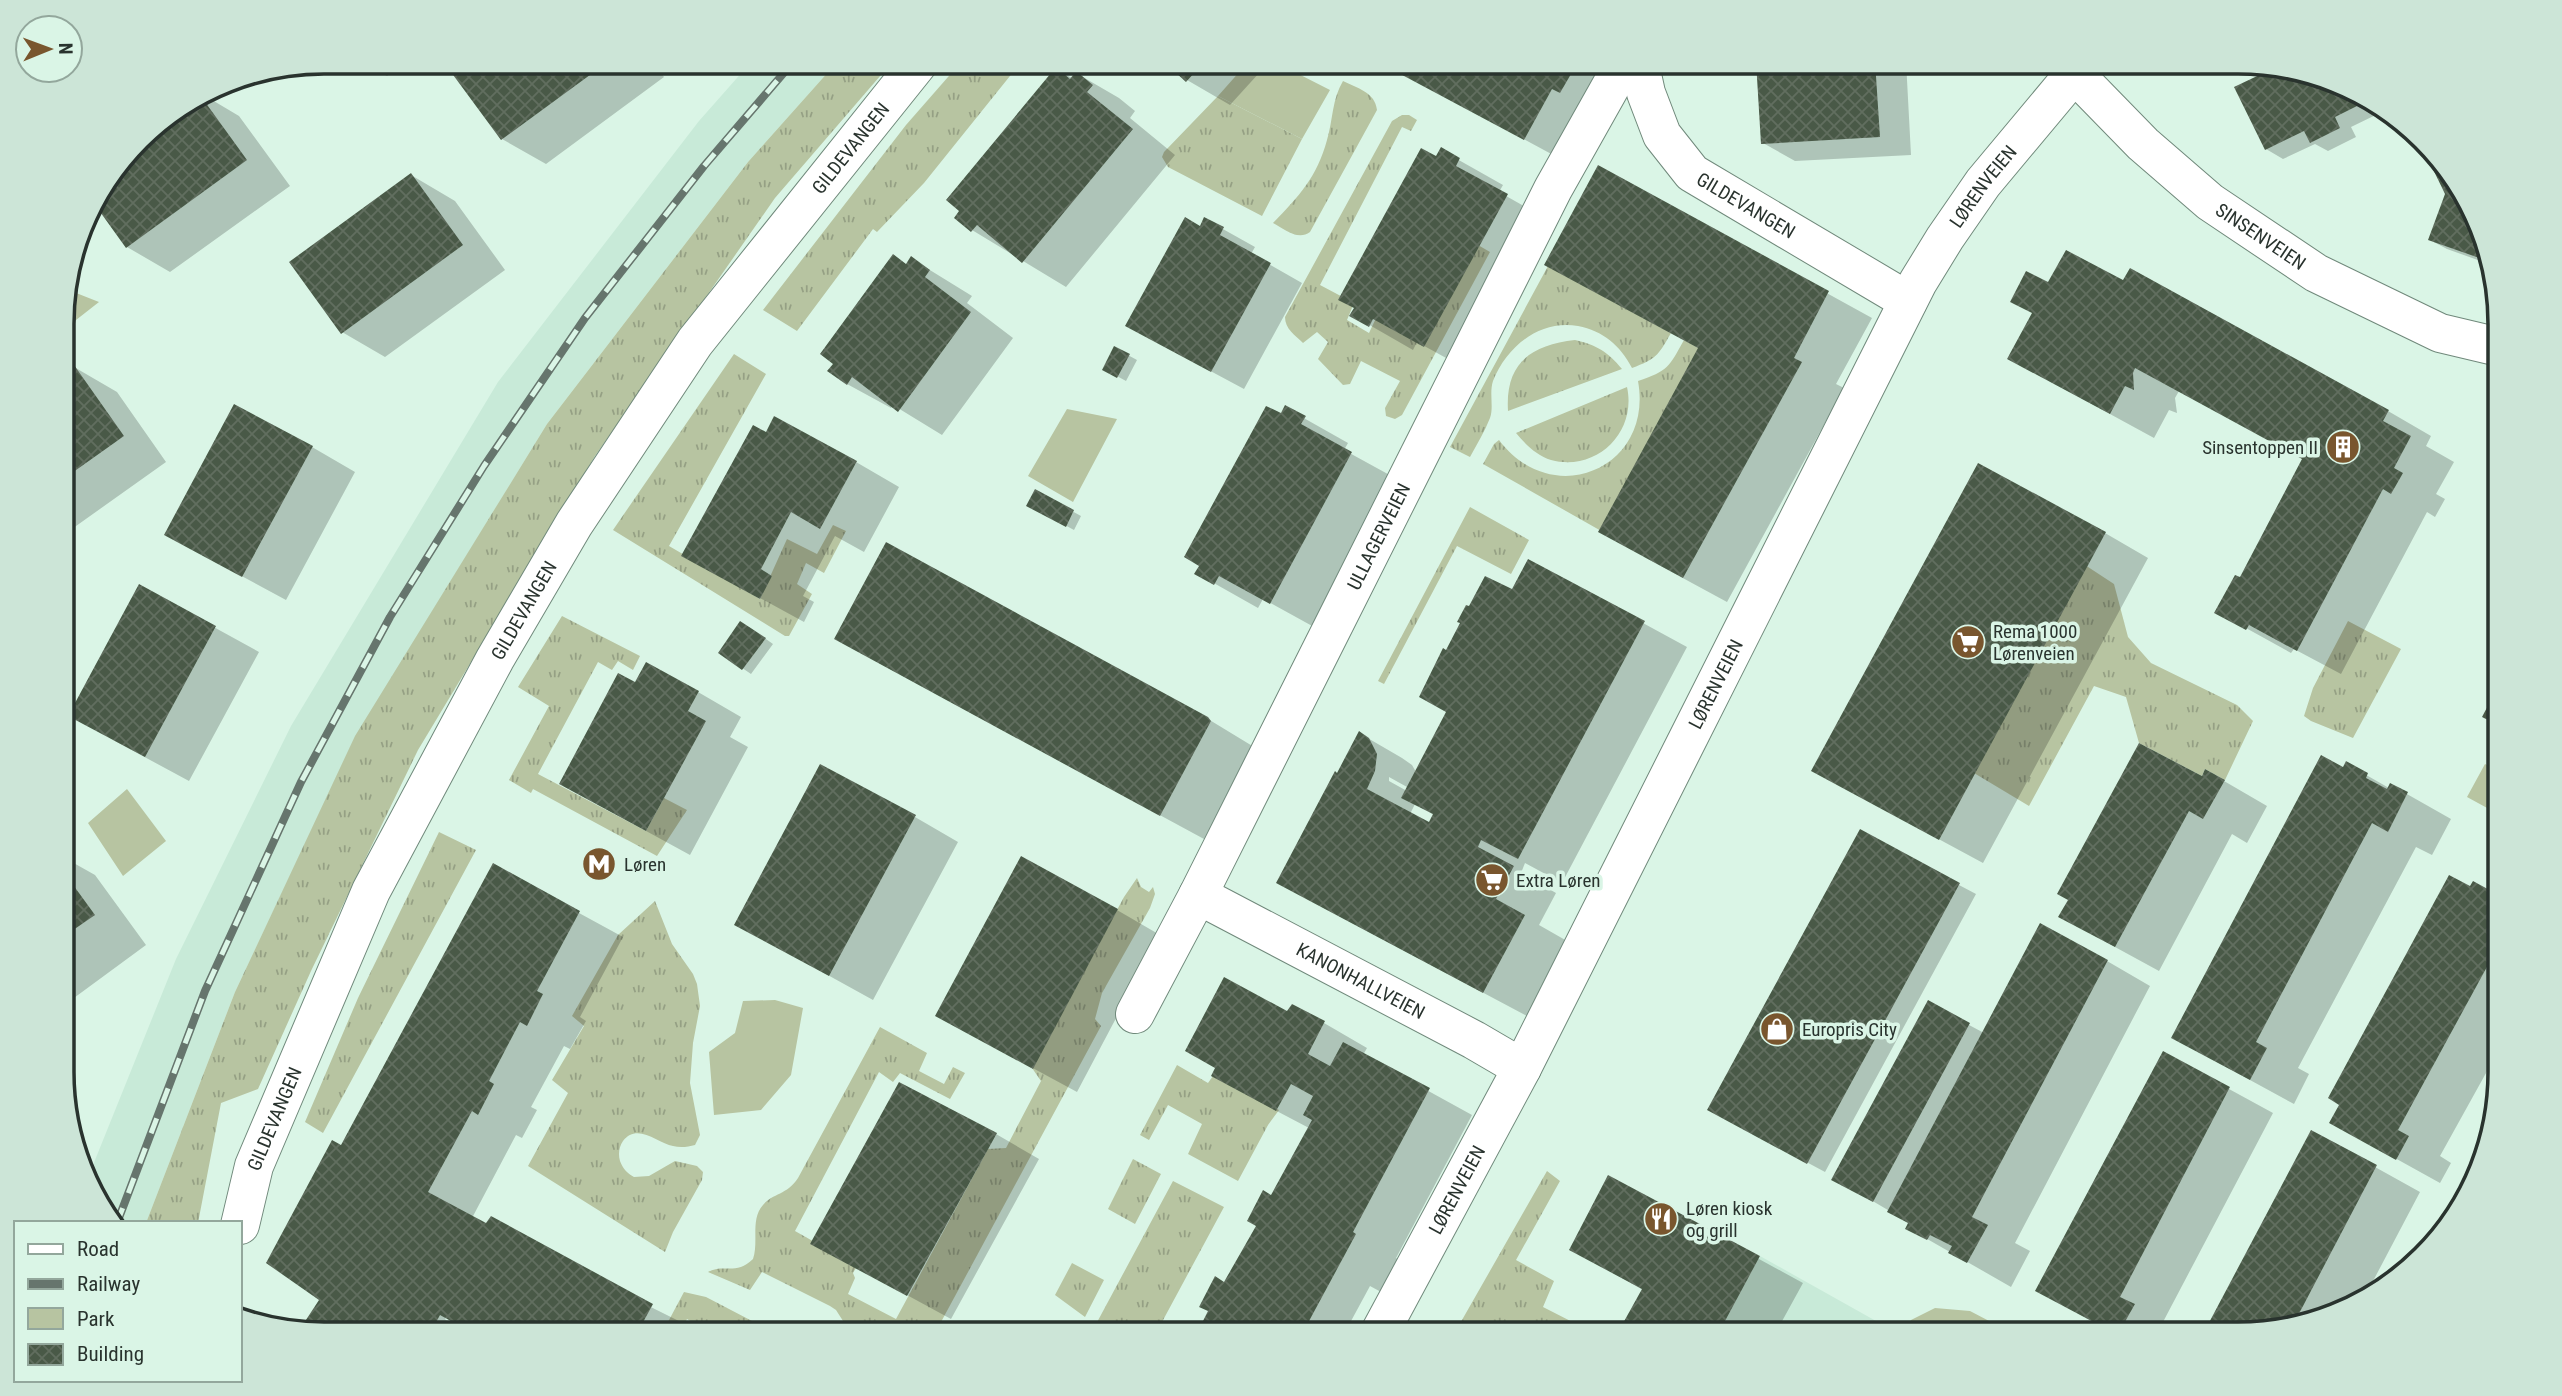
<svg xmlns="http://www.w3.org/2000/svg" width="2562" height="1396" viewBox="0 0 2562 1396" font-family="'Roboto Condensed',sans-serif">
  <defs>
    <pattern id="grass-tufts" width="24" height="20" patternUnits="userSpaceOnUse" patternTransform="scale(1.75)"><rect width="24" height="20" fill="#b7c4a1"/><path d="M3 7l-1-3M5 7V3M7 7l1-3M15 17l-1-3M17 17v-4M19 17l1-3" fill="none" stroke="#95a084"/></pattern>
    <pattern id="building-cross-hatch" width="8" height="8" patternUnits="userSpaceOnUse" patternTransform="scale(1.75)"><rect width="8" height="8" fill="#495947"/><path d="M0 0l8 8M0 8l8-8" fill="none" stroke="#616e5f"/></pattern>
  </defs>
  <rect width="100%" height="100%" fill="#daf5e6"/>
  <path fill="#c8ead8" d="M752,61H838L748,162L547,424L356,736L235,992L146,1223H109L89,1175L176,959L291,726L498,382L699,121Z
    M1760,1256L1876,1321L1869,1334H1718Z"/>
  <path fill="url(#grass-tufts)" d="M838,61H893L775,198L595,456L418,750L311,971L258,1089L221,1103L198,1223H146L235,992L355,736L547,424L748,162Z
    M962,61H1022L924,183L877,232L873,229L797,331L763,310L906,125Z
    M1343,81C1357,88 1375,92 1377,110L1310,232C1298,241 1284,229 1273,223C1299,196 1317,177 1327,140C1333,120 1332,99 1343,81Z
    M1218,96L1302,139L1262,216L1168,167L1162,157L1164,152Z
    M1402,115H1409L1417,120L1411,131L1402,127L1320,285L1354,303L1347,320L1369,333L1377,316L1478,245L1490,252L1402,415L1395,419L1386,416L1385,408L1400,381L1361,361L1350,384L1343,385L1318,359L1328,342L1317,332L1303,343C1295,335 1285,329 1285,317L1392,121Z
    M1548,266L1671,333C1658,356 1656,359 1632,368C1620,345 1603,331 1578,326C1540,319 1506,347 1493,381C1489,393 1494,407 1490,418C1485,431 1477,444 1470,457L1450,447Z
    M1575,340C1597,345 1608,352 1622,369L1508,411C1505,363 1531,345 1575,340Z
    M1684,340L1702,350L1603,532L1483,464L1494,444L1499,440C1552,511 1654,469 1638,381C1668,371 1669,367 1684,340Z
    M734,354L766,374L669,546L760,599L787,539L817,554L833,525L846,531L824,573L806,563L797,584L812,594L789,636H785L613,530Z
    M1627,387C1637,432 1597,472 1551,460C1537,456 1525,444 1516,433Z
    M1470,507L1529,540L1511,574L1457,546L1384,684L1378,681Z
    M2085,565L2114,584L2128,637L2151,663L2237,705L2253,721L2225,780L2205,769L2202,776L2139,743L2126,697L2094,686L2029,806L1974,773Z
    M562,616L640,656L633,670L618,661L612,670L598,662L538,774L646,831L664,798L687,810L657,856L533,789L531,793L509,780L549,706L518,687Z
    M2348,621L2401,649L2353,738L2311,721L2304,716L2313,688Z
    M439,832L476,850L323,1133L305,1122L358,998Z
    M1137,878L1141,887L1149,892L1153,887L1155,894L1150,908L1102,993L1095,1019L1101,1026L934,1335H852L836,1310L830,1306L762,1272L750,1290L708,1272C723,1263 736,1276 753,1259C759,1242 750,1219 763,1205C773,1193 787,1195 798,1178L880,1027L927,1053L919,1071L944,1084L953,1067L965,1073L950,1099L900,1073L893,1082L879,1072L795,1231L857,1266L853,1273L855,1278L848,1294L896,1319L988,1149L1006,1148L1041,1081L1032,1068L1124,897Z
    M655,901L672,944L693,974L697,984L700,1006L693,1043L690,1083L700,1135L695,1145C688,1147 680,1148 673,1146C658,1143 637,1122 623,1141C619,1147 618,1154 620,1161C623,1169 627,1173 634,1177L649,1176L675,1161L697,1166L703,1172L702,1180L673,1232L665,1252L528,1166L568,1093L552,1080L584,1026L572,1016L618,935Z
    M1177,1065L1208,1083L1213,1076L1279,1110L1268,1125L1238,1181L1188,1154L1202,1124L1168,1105L1149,1140L1140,1135Z
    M1133,1159L1161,1174L1135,1224L1108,1209Z
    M1547,1171L1560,1181L1516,1260L1554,1281L1543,1307L1596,1334H1454Z
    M1173,1181L1224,1207L1155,1335H1108L1095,1326Z
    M1072,1263L1104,1280L1085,1317L1055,1295Z
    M684,1292L706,1297L779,1335H714L687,1319L679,1335H661Z"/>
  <path fill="#b7c4a1" d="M1249,61H1273L1330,90L1302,139L1218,96Z
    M66,289L99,302L62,331V306Z
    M1067,409L1117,419L1073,502L1028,476Z
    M2485,764L2500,772V815L2467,797Z
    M127,789L166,841L123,876L88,823Z
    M775,1000L803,1008L791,1075L761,1110L714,1115L709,1052L735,1033L743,1001Z
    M1935,1308L1970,1311L2014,1334H1903L1911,1320Z"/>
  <path fill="#0003" fill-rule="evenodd" d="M360,61H408L387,76Z
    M460,61H652L664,77L546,164L502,139L450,69Z
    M1161,61H1270L1230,105L1187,80Z
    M1379,61H1579L1613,81L1568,163Z
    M1758,61H1906L1911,155L1795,161L1763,143Z
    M1056,69L1072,78L1076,73L1119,98L1135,111L1130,118L1175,155L1066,287L972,230Z
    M2355,88L2386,110L2351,127L2356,137L2328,151L2315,144L2283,159L2266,149Z
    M202,94L239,116L290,186L170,272L127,247L94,200L150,127Z
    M2418,134L2456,177L2489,264L2447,249L2430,240L2447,194Z
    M1441,150L1503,185L1499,192L1550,221L1468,370L1417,342L1413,350L1352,315Z
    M1599,168L1872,318L1836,384L1844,388L1727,602L1644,557L1700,349Z
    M411,175L455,201L505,270L385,357L342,332Z
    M1205,219L1255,247L1251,254L1302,283L1244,389L1160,344Z
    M912,259L972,296L967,303L1013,338L942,435L893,405L891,408L847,384Z
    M2049,285L2388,411L2431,436L2426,446L2454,462L2436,494L2445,499L2435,517L2427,512L2341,674L2294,649L2291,653L2217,612L2240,580L2304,459L2179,391L2175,398L2177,413L2169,410L2154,438L2009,359Z
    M1115,348L1137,360L1126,381L1104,369Z
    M74,367L117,392L166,462L62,536V375Z
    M1286,408L1348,443L1344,450L1395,478L1314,627L1263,599L1258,608L1196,573Z
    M767,434L856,462L899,487L864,552L835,536L803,596L814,602L804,622L727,580Z
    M312,447L355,472L286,600L210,559Z
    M1035,491L1081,516L1074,530L1028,505Z
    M2105,533L2148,558L1983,863L1857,795Z
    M1529,561L1687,647L1562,883L1525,863L1521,873L1556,893L1539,925L1567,941L1527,1016L1322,907L1338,775L1359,733L1402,758L1412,765L1416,772L1448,712L1446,652L1512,592ZM1389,777L1407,787V791L1389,781ZM1415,804L1434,815L1430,824L1410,814Z
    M139,586L259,652L189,781L113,740Z
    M749,627L773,644L751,674L720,653Z
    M879,663L1208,719L1254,747L1204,839Z
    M636,685L698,692L741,717L730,737L748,747L690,855L604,808Z
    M2347,764L2389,788L2391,785L2451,819L2432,855L2416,847L2298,1068L2309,1074L2294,1104L2173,1038Z
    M2202,779L2224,781L2267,806L2247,843L2232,834L2159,971L2104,941Z
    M915,817L958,842L873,1000L777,947Z
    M63,857L95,875L146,945L63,1006Z
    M493,866L623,937L580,1017L586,1021L570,1049L564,1046L531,1107L537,1110L522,1138L516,1135L472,1218L707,1335H478L447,1317L445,1319L447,1321L440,1335H323L302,1330L322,1300L342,1148Z
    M2474,883L2500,898L2501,1046L2440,1156L2451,1163L2440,1183L2375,1147Z
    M1959,885L1976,894L1825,1172L1726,1119Z
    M1117,910L1160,935L1077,1092L981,1040Z
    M2107,961L2150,986L2015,1243L2030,1251L2011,1287L1908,1228L1910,1223L1859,1193L1928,1003L1984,1033Z
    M1288,1014L1324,1023L1367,1048L1363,1055L1472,1115L1396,1258L1399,1260L1381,1292L1370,1286L1344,1334L1198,1335L1309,1128L1256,1100Z
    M2163,1053L2273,1113L2163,1322L2177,1331L2175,1334H2102L2097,1332L2101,1326L2038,1291Z
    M2312,1132L2420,1192L2362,1302L2323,1321L2255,1334H2205Z
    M996,1134L1039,1159L951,1319L813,1244Z
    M1609,1177L1803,1283L1775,1334H1619L1643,1290L1571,1249Z"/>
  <path fill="url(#building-cross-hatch)" d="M458,61H609L501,140L448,68Z
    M1163,61H1205L1186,82Z
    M1376,61H1567L1562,69L1571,74L1560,93L1552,89L1524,140Z
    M1756,61H1875L1880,137L1761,144Z
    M1056,67L1070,79L1076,71L1093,85L1087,92L1133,129L1022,263L977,225L971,232L954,218L959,211L946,200Z
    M2272,69L2355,88L2371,99L2335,117L2340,128L2310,143L2304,131L2265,150L2234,87Z
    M200,95L247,160L126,248L93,202L150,127Z
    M2415,132L2456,177L2488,261L2428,240L2445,194Z
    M1441,147L1460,158L1456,166L1508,194L1424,347L1373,319L1369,327L1349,316L1354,308L1338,300L1421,148L1436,156Z
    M1598,165L1829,291L1794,358L1802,362L1683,578L1598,532L1698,348L1544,265Z
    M411,173L463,245L341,334L289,262Z
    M1185,217L1200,226L1204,217L1224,227L1220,235L1271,263L1211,372L1125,326Z
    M2066,250L2123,280L2130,268L2389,410L2383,421L2411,436L2394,468L2403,473L2391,494L2383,489L2297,651L2249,625L2246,630L2214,613L2235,575L2240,577L2302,459L2135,368L2133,373L2134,390L2125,386L2110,414L2007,359L2032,313L2010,302L2026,271L2048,282Z
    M893,254L906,264L911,256L930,270L925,277L971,312L898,412L852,377L847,385L827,371L833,364L820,354Z
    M1114,346L1130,354L1117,378L1102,370Z
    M74,365L124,436L62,480V373Z
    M234,404L313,446L242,577L164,535Z
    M1285,405L1306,416L1301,424L1352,452L1270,604L1219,576L1214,585L1194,574L1199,566L1184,557L1266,406L1281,413Z
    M774,416L857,461L820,529L791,512L761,569L772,576L760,599L681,556L753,425L766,432Z
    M1978,463L2106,532L1939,840L1811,771Z
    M1035,489L1074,510L1066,527L1026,506Z
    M886,542L1208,717L1211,721L1160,816L834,639Z
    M1528,559L1645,621L1518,859L1481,840L1478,847L1514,866L1496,899L1525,915L1483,993L1276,883L1335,771L1337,773L1359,731L1369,738L1377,754L1375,771L1367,789L1429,822L1433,814L1401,798L1446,712L1419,697L1443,648L1446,650L1460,623L1457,622L1466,605L1469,606L1485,576L1512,589Z
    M139,584L216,626L145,757L68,716Z
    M740,621L766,638L742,670L718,653Z
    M646,662L699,691L688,711L706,721L646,831L559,784L618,673L635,682Z
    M2500,683V726L2482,717Z
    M2139,743L2202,776L2205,769L2225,780L2203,819L2189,811L2115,947L2058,917L2068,900L2057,894Z
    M2321,755L2343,767L2346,761L2368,773L2366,778L2387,789L2390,783L2408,792L2388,832L2372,823L2256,1042L2267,1048L2250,1080L2171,1038Z
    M820,764L916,815L829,976L734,925Z
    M1860,829L1960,883L1807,1164L1707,1110Z
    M1021,856L1118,909L1033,1069L935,1016Z
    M493,863L580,911L537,991L543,994L527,1026L520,1022L489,1081L494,1084L478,1115L472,1111L428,1192L486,1223L491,1216L653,1304L636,1335H476L440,1315L429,1335H323L300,1329L319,1300L266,1263L332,1140L341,1145Z
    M63,871L95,915L63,937Z
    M2449,875L2470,886L2473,881L2495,893L2492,898L2500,903V943L2398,1130L2409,1136L2396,1160L2329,1123L2339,1105L2328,1098Z
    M2040,923L2108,960L1972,1217L1988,1225L1967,1263L1948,1253L1952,1246L1930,1235L1927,1240L1905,1229L1908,1223L1887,1212Z
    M1224,977L1287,1011L1292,1004L1325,1021L1308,1054L1330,1066L1343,1042L1430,1088L1353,1232L1356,1234L1302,1334L1196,1335L1208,1311L1199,1307L1215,1276L1224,1282L1256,1226L1247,1221L1263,1190L1271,1195L1312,1120L1303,1115L1313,1096L1291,1084L1276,1111L1211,1076L1215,1068L1185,1051Z
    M1928,1000L1970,1023L1873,1202L1831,1180Z
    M2163,1051L2230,1087L2120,1297L2135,1304L2118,1334H2099L2095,1332L2099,1325L2035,1291Z
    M899,1082L997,1133L907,1296L810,1244Z
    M2311,1130L2377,1165L2292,1327L2255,1334H2203Z
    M1608,1175L1760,1256L1718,1334H1617L1642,1289L1569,1250Z
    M686,1322L711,1335H679Z"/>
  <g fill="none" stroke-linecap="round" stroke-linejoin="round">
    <g stroke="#70897b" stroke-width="40">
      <g id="street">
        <path id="s1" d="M1639,61L1646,93L1662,135L1692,173L1908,301"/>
        <path id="s2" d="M1198,895L1474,1040L1522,1068"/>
        <path id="s3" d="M1135,1014L1198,895L1553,189L1625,61"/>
        <path id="s4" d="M240,1225L254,1166L371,891L495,659L574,524L695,342L920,61"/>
      </g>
    </g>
    <g stroke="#70897b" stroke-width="40">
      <g id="secondary">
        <path id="s5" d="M2062,61L2143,144L2210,202L2316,273L2440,333L2499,347"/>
        <path id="s6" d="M1379,1334L1522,1068L1918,282L1945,238L1983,183L2074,74"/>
      </g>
    </g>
    <use href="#street" stroke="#fff" stroke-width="38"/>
    <use href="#secondary" stroke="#fff" stroke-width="38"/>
    <g stroke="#66756d" stroke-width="8">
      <path id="rail" d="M117,1223L205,991L301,782L390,617L484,466L585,318L704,166L794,61"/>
    </g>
    <use href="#rail" stroke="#daf5e6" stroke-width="5" stroke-dasharray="16" stroke-linecap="butt"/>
  </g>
  <defs>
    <g id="building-disc" transform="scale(1.75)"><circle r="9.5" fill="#79562e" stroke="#daf5e6"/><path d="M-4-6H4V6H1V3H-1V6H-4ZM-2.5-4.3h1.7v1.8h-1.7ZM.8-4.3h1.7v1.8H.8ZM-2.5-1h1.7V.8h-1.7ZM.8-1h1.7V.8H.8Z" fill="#fff"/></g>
    <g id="supermarket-disc" transform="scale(1.75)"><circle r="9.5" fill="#79562e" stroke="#daf5e6"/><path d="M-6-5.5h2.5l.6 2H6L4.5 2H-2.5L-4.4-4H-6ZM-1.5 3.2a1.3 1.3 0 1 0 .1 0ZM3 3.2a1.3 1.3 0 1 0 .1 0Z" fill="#fff"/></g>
    <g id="metro-disc" transform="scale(1.75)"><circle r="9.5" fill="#79562e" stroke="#daf5e6"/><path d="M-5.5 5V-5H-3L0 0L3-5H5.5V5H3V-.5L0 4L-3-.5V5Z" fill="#fff"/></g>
    <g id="shop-disc" transform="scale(1.75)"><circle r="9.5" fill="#79562e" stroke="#daf5e6"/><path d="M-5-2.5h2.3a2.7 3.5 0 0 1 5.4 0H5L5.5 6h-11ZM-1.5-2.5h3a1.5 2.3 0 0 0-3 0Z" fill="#fff"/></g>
    <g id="restaurant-disc" transform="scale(1.75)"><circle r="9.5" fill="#79562e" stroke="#daf5e6"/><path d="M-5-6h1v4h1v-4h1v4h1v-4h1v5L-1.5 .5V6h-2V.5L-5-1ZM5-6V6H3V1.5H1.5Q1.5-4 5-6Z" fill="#fff"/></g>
  </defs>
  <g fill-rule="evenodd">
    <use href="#building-disc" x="2343" y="447"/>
    <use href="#supermarket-disc" x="1968" y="642"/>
    <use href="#metro-disc" x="599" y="864"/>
    <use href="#supermarket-disc" x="1492" y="880"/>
    <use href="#shop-disc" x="1777" y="1029"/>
    <use href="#restaurant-disc" x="1661" y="1219"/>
  </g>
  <g text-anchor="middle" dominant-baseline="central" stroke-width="7" stroke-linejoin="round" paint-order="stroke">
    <g font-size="19" fill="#29332e" stroke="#daf5e6">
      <text stroke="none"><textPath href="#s4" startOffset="1246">GILDEVANGEN</textPath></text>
      <text stroke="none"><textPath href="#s6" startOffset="1298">LØRENVEIEN</textPath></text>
      <text stroke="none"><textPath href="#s1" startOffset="189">GILDEVANGEN</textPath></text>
      <text stroke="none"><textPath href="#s5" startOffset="266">SINSENVEIEN</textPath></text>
      <text stroke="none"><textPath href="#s3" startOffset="536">ULLAGERVEIEN</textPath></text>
      <text stroke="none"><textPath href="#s4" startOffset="679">GILDEVANGEN</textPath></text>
      <text stroke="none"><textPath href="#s6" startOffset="732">LØRENVEIEN</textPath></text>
      <text stroke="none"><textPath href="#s2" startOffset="184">KANONHALLVEIEN</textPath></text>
      <text stroke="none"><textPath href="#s4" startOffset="112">GILDEVANGEN</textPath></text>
      <text stroke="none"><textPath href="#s6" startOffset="164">LØRENVEIEN</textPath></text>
    </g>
    <g font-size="19" fill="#29332e" stroke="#daf5e6" text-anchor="start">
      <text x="2318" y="447" text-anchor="end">Sinsentoppen II</text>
      <text x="1993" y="631">Rema 1000<tspan x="1993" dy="22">Lørenveien</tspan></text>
      <text x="624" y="864">Løren</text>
      <text x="1516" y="880">Extra Løren</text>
      <text x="1802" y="1029">Europris City</text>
      <text x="1686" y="1208">Løren kiosk<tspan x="1686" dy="22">og grill</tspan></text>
    </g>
  </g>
  <path d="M0 0H2562V1396H0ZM324 74H2238A250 250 0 0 1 2488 324V1072A250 250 0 0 1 2238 1322H324A250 250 0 0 1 74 1072V324A250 250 0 0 1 324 74Z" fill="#cce5d7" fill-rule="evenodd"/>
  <path fill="none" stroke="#29332e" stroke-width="3.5" d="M324 74H2238A250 250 0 0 1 2488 324V1072A250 250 0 0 1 2238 1322H324A250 250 0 0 1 74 1072V324A250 250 0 0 1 324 74Z"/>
  <rect x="14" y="1221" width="228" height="161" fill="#daf5e6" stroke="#93a79c" stroke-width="2"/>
  <rect x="28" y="1244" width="35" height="10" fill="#ffffff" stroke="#93a79c" stroke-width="2"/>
  <text x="77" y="1256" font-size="21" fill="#29332e">Road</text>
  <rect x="28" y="1279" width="35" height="10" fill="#66756d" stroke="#93a79c" stroke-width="2"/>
  <text x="77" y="1291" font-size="21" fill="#29332e">Railway</text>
  <rect x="28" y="1308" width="35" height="21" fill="#b7c4a1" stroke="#93a79c" stroke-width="2"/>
  <text x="77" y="1326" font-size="21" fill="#29332e">Park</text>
  <rect x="28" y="1344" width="35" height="21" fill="url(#building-cross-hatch)" stroke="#93a79c" stroke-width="2"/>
  <text x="77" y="1361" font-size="21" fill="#29332e">Building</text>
  <g transform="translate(49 49) rotate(89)"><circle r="33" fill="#daf5e6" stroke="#93a79c" stroke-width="2"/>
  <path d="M0-5L12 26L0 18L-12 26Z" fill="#79562e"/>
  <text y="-10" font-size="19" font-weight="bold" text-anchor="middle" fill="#29332e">N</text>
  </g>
</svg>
